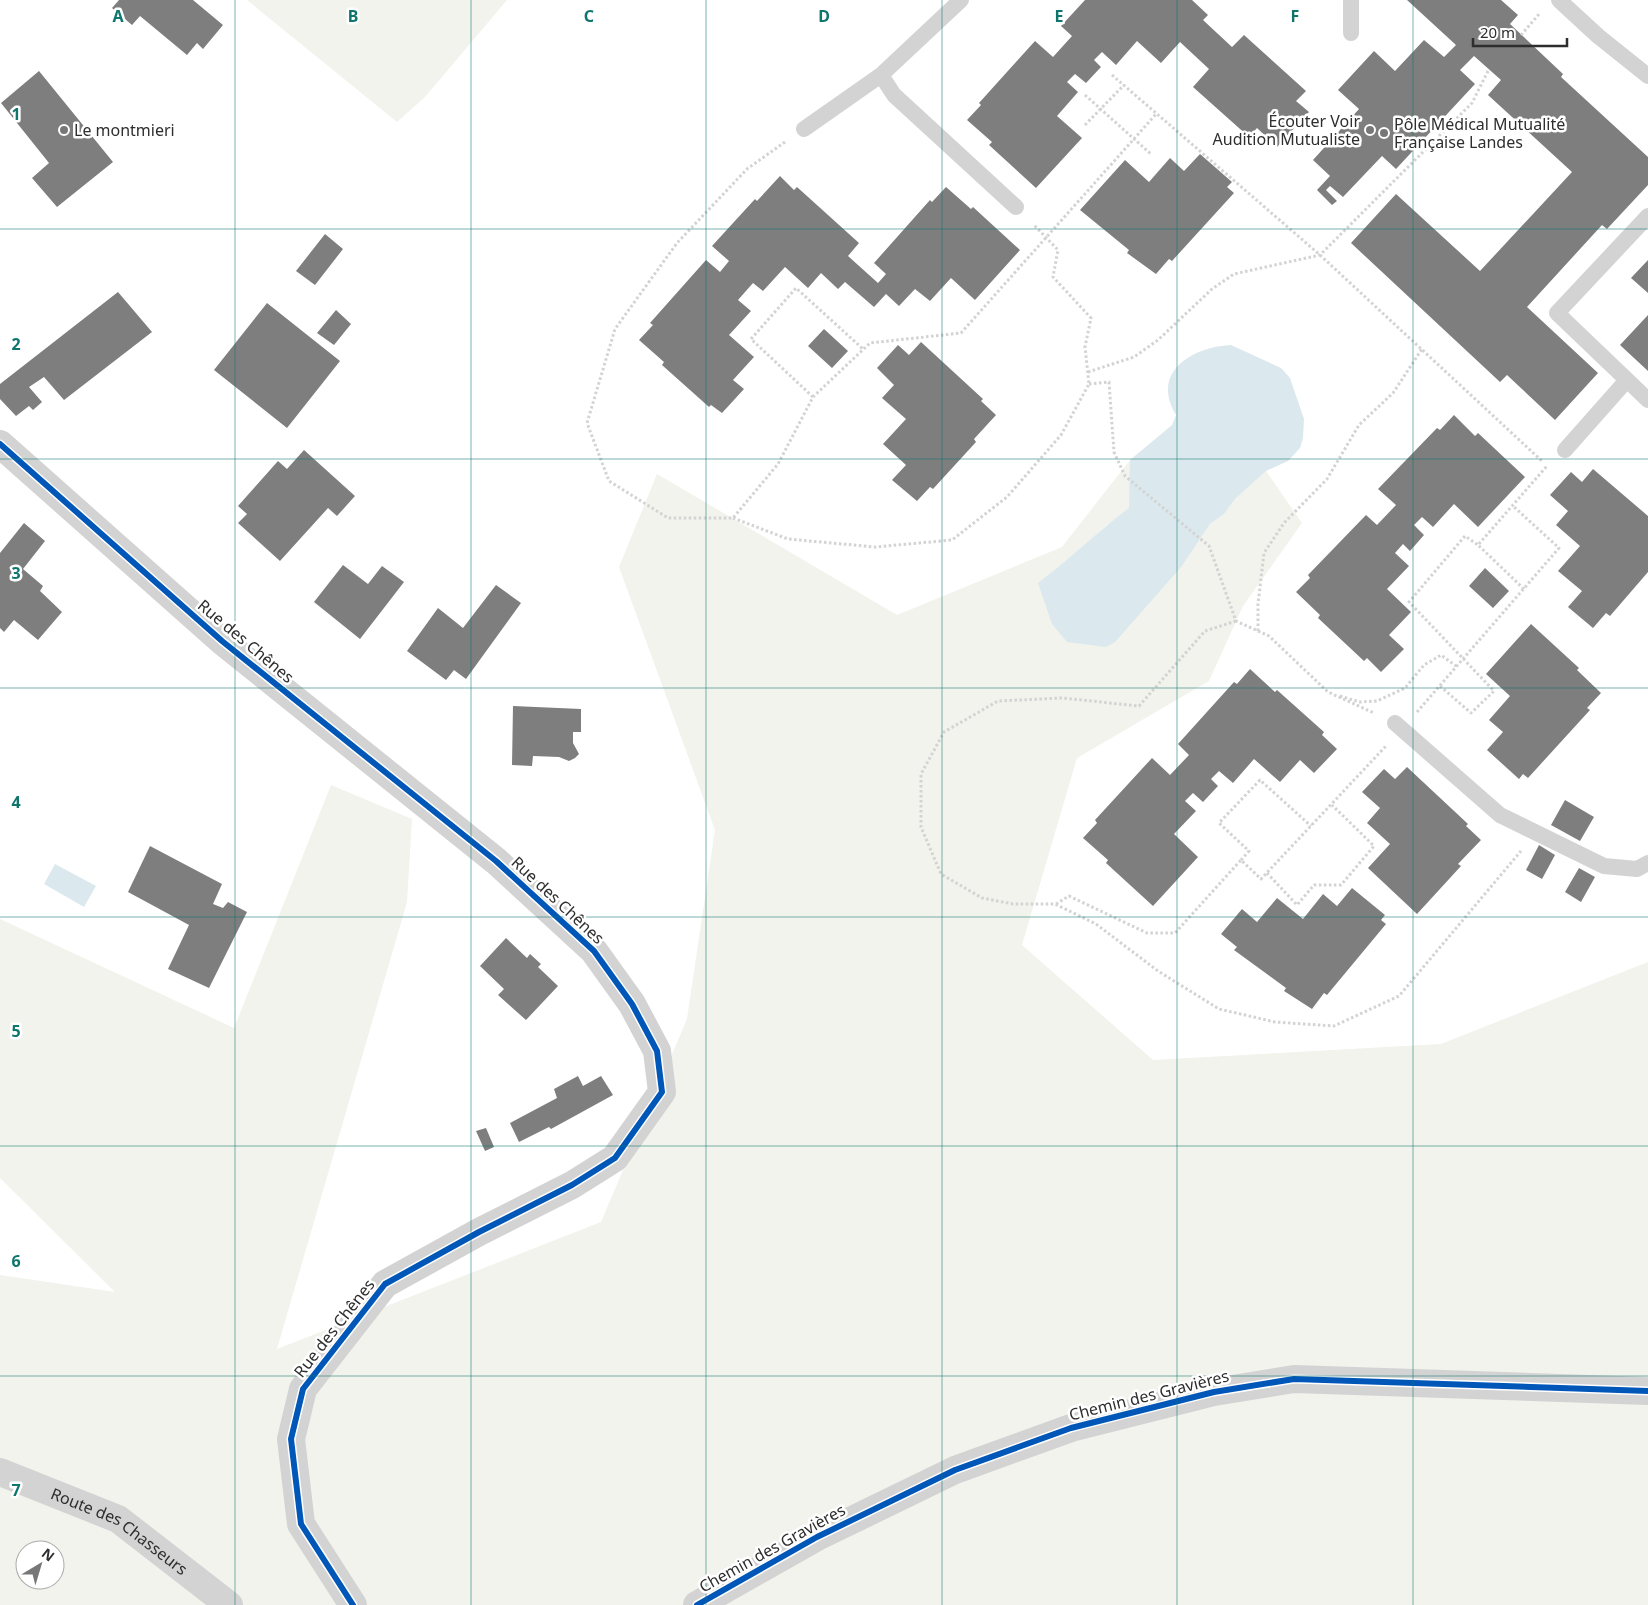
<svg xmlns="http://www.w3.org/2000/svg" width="1648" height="1605" viewBox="0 0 1648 1605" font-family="'Noto Sans',sans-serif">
  <rect width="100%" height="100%" fill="#fff"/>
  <path fill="#f1f3ec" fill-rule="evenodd" d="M247,0H507L425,97L397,122Z
    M1130,460V508L1103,528L1068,561L1182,566L1210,524L1224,514L1235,499L1266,471L1302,523L1243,606L1209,681L1077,758L1022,945L1153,1060L1441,1044L1648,962V1605H0V1275L115,1292L0,1178V919L234,1028L331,785L412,819L407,902L277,1349L601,1222L687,1019L715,830L619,567L657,474L897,615L1062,547ZM25,1550H55V1580H25Z"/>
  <path fill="#dbe9ee" d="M1231,345L1281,368L1290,378L1304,419L1303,438L1300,448L1288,461L1266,471L1235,499L1224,514L1210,524L1182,566L1115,642L1106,647L1067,642L1052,624L1038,583C1070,559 1098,531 1129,508L1130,460L1172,425L1176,415C1150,372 1192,347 1231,345Z
    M55,864L96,886L84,907L44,884Z"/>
  <path fill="#7e7e7e" d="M119,0H193L223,25L203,49L197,43L187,55L140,16L132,25L112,8Z
    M1085,0H1192L1208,15L1203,20L1232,47L1244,35L1306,91L1296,101L1309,112L1277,147L1257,128L1249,137L1193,87L1209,69L1180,42L1161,63L1137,41L1116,65L1102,52L1094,60L1101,67L1086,83L1075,74L1067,82L1078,92L1057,116L1082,138L1036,188L989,145L992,142L967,120L981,105L979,103L1035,41L1053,57L1072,36L1061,26Z
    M1407,0H1501L1518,15L1510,24L1563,74L1561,77L1648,157V185L1607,229L1602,225L1527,307L1598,373L1555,420L1507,375L1500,382L1351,243L1396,194L1480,271L1572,172L1488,95L1501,80L1474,56L1460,70L1475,84L1396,169L1382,156L1343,197L1330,186L1326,190L1337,201L1332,205L1317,190L1330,176L1313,160L1359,109L1338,90L1374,51L1395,71L1424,40L1444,57L1456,45Z
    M39,71L113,162L57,207L32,178L49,163L1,103Z
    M1200,154L1232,182L1227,187L1234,193L1172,261L1169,259L1156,274L1127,253L1129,250L1080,210L1125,160L1149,182L1170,158L1184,171Z
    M780,176L794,190L797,187L859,243L848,256L878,283L886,274L874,263L930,200L932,202L946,187L971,209L973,207L1020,250L975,300L951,278L930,301L915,289L899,306L886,294L874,307L845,282L838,289L821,273L808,288L785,267L763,291L753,283L738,300L751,311L729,335L754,357L733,380L744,389L722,413L711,405L709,407L662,365L664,362L639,340L653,325L650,323L706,260L720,272L729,261L712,246L755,199L757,201Z
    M325,234L343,249L315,285L296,271Z
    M1648,260V293L1631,278Z
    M118,292L152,332L64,400L44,377L29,387L42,402L33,410L29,406L16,416L0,399V384Z
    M267,303L340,361L287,428L214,370Z
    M336,310L351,324L334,345L317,333Z
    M1648,315V371L1620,345Z
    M824,329L848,351L832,368L808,346Z
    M921,342L983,399L981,401L996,415L974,439L976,442L933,489L930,487L917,501L892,480L906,465L883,444L906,419L882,398L894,385L877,368L898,345L909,355Z
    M1454,415L1475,436L1478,433L1525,477L1478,527L1454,504L1433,527L1422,517L1414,525L1424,535L1410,551L1403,544L1395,553L1409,566L1387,589L1411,612L1389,635L1404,649L1381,672L1367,658L1364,661L1318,618L1320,615L1296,592L1310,578L1308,575L1366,515L1377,525L1396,505L1378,489L1437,428L1440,430Z
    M304,450L355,496L337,516L328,508L280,561L238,523L247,514L238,506L278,461L287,469Z
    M1593,469L1648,516V572L1610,616L1606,613L1593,628L1568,607L1582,591L1558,571L1580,546L1556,525L1568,511L1550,495L1571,472L1582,482Z
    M24,523L45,541L23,569L43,586L40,591L62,612L38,640L14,620L4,632L0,628V553Z
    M343,565L368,584L382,566L404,582L360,639L314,602Z
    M1485,568L1509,591L1493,608L1469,586Z
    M496,585L521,603L466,679L454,670L446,680L407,651L438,608L463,628Z
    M1531,624L1579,668L1577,670L1601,693L1587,708L1590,710L1528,778L1523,774L1519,779L1487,750L1503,732L1489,720L1510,696L1486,674Z
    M1250,669L1275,692L1277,690L1324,732L1322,735L1337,749L1314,773L1300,760L1280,782L1254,759L1233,783L1219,771L1211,779L1218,786L1203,802L1193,793L1185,801L1196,811L1174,834L1198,857L1153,906L1106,863L1108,860L1083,838L1097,823L1095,820L1152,758L1170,775L1189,755L1178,744L1234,682L1237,684Z
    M513,706L581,709V732H573V743L579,754L575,758L569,761L559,757L533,756L532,766L512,765Z
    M1407,767L1468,824L1466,826L1481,840L1458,864L1461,866L1417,914L1368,868L1390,844L1367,823L1380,808L1362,792L1384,769L1395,779Z
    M1565,800L1594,817L1580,841L1551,825Z
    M1539,845L1555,855L1542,879L1526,870Z
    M150,846L222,884L213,904L223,908L228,902L247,912L209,988L168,969L189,925L128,892Z
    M1579,868L1595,877L1581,902L1565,892Z
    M1352,888L1385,915L1381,920L1386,924L1327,995L1324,993L1312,1009L1284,991L1286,988L1234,950L1237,947L1221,934L1242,909L1257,922L1277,898L1303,919L1323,894L1337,906Z
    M506,938L527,958L530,954L541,964L538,967L558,986L526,1020L498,995L504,989L480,966Z
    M578,1076L583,1086L601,1076L613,1095L551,1129L549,1127L519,1142L510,1123L557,1098L554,1089Z
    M486,1128L494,1147L485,1151L476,1131Z"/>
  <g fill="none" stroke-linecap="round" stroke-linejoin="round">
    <path stroke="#d3d3d3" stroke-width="3" stroke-dasharray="2.5 2.5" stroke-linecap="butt" d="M1521,35L1540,13
      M1112,75L1320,255L1543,462
      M1085,95L1152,155
      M1085,125L1124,85
      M785,142L747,169L677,243L615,329L587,423L609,481L668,518H733L778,464L813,397L870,343L961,333L1157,113
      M1088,372L1134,357L1158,340L1212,289L1234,274L1320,255L1472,103L1489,69
      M1089,384L1109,382L1114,452L1125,476L1209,546L1236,621L1269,636L1328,692L1374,713
      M813,397L751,339L796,288L863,349
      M733,518L788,539L875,547L952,540L1007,497L1061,435L1089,384L1085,347L1091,318L1053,277L1058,250L1033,224
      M1524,589L1478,545L1547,466
      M1236,621L1205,631L1139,706L1062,698L998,701L944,732L921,774V827L941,874L982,898L1013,904H1055L1096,924L1158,971L1219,1009L1275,1022L1334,1026L1399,996L1521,851
      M1258,631V604L1264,553L1284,523L1327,479L1359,425L1393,393L1422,349
      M1440,686L1471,713L1494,691L1409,602L1465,536L1478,545
      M1340,696L1360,702L1377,701L1405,688L1424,665L1441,655L1456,666
      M1417,712L1559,548L1513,506
      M1241,860L1249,851L1219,823L1260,780L1311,826
      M1267,873L1297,905L1314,885H1341L1374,846L1332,805
      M1056,904L1069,896L1147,933H1175L1241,860L1261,879L1386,746"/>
    <path stroke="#d3d3d3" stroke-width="16" d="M1559,0L1598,36L1648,76
      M1351,33V0
      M881,75L894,95L1016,207
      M804,129L881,75L961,0
      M1648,216L1557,313L1648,400
      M1565,450L1627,380
      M1395,723L1500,815L1604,866L1637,869L1648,863"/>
    <g stroke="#d3d3d3" stroke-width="28">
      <path d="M0,444L222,641L496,861L594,951L632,1004L657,1051L662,1092L615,1158L572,1185L479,1232L385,1284L303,1389L291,1439L301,1524L353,1605"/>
      <path id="s1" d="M0,1472L118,1519L229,1605"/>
      <path d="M697,1605L817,1537L955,1470L1071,1428L1214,1392L1294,1379L1648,1391"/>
    </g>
    <g stroke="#fff" stroke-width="9">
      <path id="cycleway" d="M0,444L222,641L496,861L594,951L632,1004L657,1051L662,1092L615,1158L572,1185L479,1232L385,1284L303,1389L291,1439L301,1524L353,1605
        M697,1605L817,1537L955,1470L1071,1428L1214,1392L1294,1379L1648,1391"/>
    </g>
    <use href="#cycleway" stroke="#0057b8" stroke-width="6"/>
  </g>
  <path fill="none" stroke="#0f766e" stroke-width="1" stroke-opacity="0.55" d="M235,0V1605M471,0V1605M706,0V1605M942,0V1605M1177,0V1605M1413,0V1605M0,229H1648M0,459H1648M0,688H1648M0,917H1648M0,1146H1648M0,1376H1648"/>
  <g fill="#777" stroke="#fff" stroke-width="2">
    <circle cx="64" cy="130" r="5"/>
    <circle cx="1370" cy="130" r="5"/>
    <circle cx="1384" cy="133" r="5"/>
  </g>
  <g text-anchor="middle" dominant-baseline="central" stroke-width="5" stroke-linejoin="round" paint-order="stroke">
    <g font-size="16" fill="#2e2e2e" stroke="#fff" text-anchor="start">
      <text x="1360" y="121" text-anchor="end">Écouter Voir<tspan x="1360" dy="18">Audition Mutualiste</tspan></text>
      <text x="1394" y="124">Pôle Médical Mutualité<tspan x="1394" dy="18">Française Landes</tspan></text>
      <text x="74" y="130">Le montmieri</text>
    </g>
    <g font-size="16" fill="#2e2e2e" stroke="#fff">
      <text transform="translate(246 641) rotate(40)">Rue des Chênes</text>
      <text transform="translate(558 900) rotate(43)">Rue des Chênes</text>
      <text transform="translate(334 1328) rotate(-52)">Rue des Chênes</text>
      <text transform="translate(1149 1395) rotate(-14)">Chemin des Gravières</text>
      <text stroke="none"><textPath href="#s1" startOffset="134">Route des Chasseurs</textPath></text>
      <text transform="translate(772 1548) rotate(-29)">Chemin des Gravières</text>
    </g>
  </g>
  <g font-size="16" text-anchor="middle" font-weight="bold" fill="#0f766e" stroke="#fff" stroke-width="5" stroke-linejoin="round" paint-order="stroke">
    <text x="118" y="22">A</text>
    <text x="353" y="22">B</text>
    <text x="589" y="22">C</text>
    <text x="824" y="22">D</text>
    <text x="1059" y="22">E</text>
    <text x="1295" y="22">F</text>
    <text x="16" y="120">1</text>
    <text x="16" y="350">2</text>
    <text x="16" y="579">3</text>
    <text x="16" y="808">4</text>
    <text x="16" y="1037">5</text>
    <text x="16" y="1267">6</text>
    <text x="16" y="1496">7</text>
  </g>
  <g transform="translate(40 1565) rotate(38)"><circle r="24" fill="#ffffff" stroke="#ababab"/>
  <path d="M0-4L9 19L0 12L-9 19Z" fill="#777777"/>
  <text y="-8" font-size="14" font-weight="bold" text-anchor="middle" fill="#2e2e2e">N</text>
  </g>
  <path d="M1473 38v8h94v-8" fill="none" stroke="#2e2e2e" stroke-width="2.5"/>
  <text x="1480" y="38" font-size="15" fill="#2e2e2e" stroke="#ffffff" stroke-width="4" paint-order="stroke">20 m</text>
</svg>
